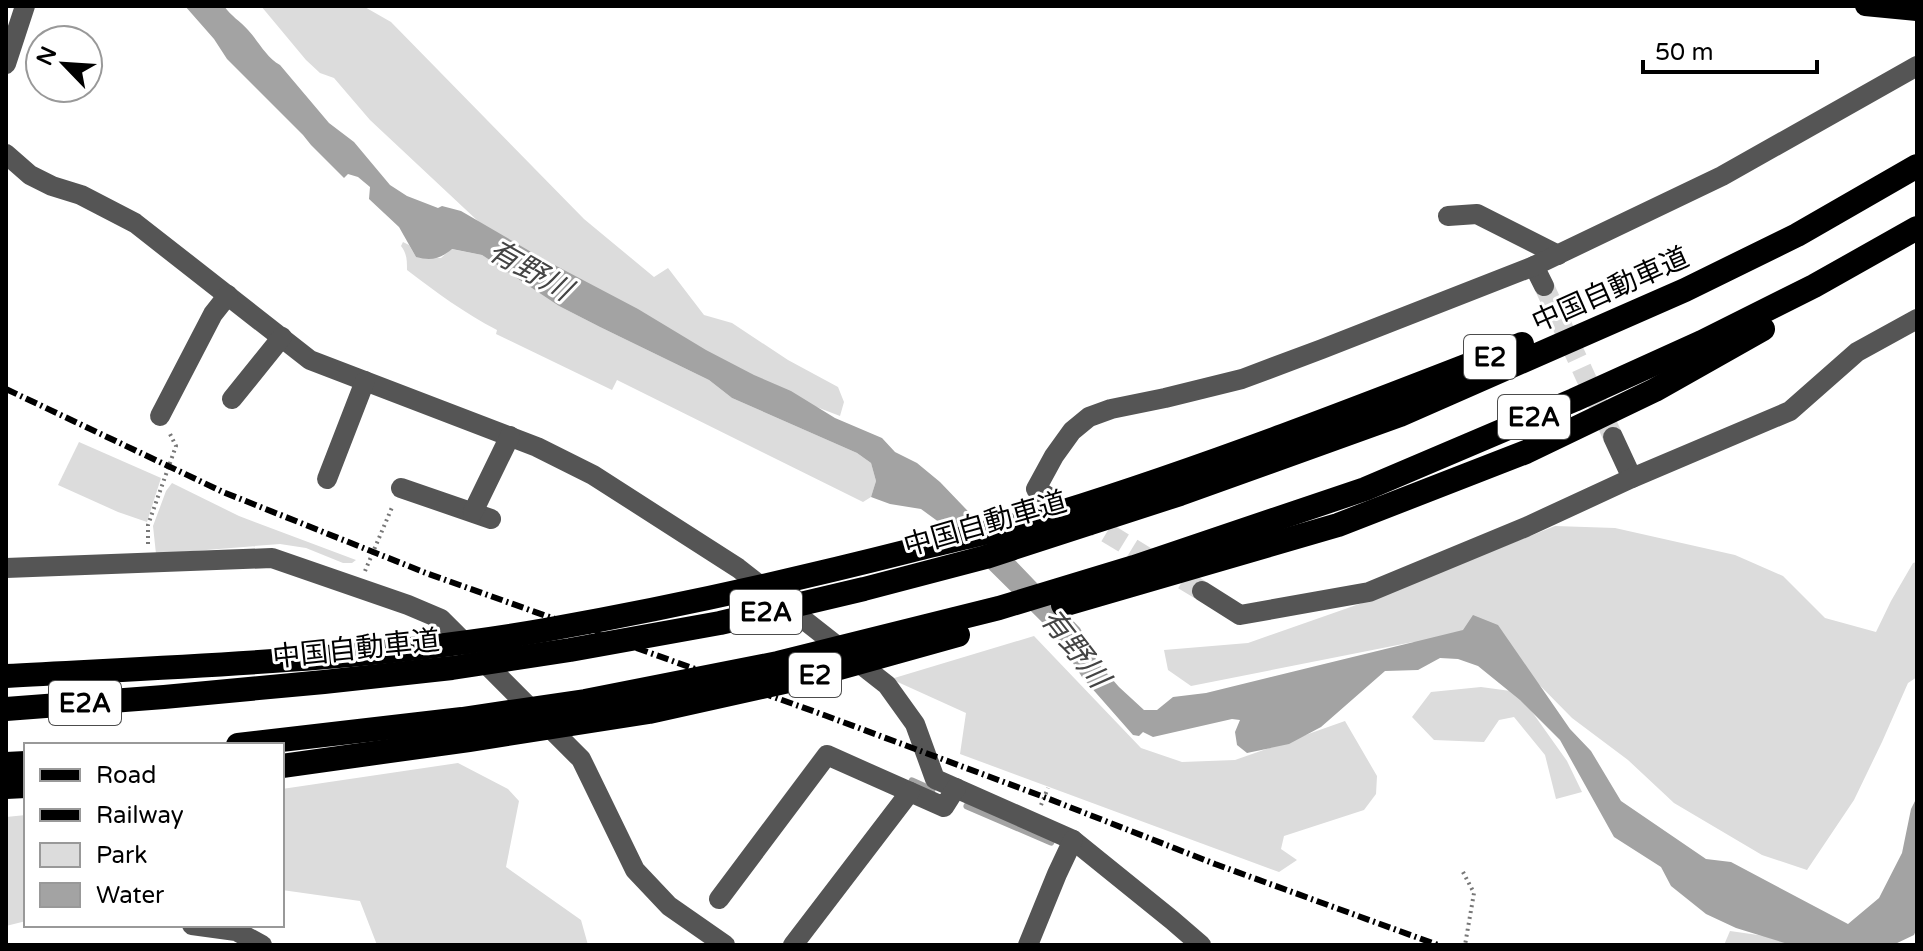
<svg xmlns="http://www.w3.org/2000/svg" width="1923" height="951" font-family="'Varela Round','Noto Sans JP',sans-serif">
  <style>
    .green { fill: #dcdcdc }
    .water { fill: #a3a3a3 }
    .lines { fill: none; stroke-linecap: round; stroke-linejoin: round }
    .stream { stroke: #a3a3a3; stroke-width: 7 }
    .minor-tunnel { stroke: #d9d9d9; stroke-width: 20; stroke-dasharray: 20 10; stroke-linecap: butt }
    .path { stroke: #777; stroke-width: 4; stroke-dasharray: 2 4; stroke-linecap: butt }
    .minor { stroke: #555; stroke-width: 20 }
    .major { stroke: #000; stroke-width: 20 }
    .highway { stroke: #000; stroke-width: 24 }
    .rail { stroke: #000; stroke-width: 6; stroke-dasharray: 12 4 2 4; stroke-linecap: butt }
    .labels { text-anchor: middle; stroke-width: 6; stroke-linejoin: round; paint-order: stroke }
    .shield { fill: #fff; stroke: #4c4c4c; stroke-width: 2 }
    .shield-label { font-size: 26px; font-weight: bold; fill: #000 }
    .street-label { font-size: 28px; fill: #000; stroke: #fff }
    .water-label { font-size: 30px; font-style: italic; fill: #444; stroke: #fff }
  </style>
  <rect width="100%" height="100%" fill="#fff"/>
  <g class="green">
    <polygon points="261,6 363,6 391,22 584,219 654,277 668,268 704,315 732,323 788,360 838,387 844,402 840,416 801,401 712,361 480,223 370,120 334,78 320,73 306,60"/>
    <path d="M403,242l6,3 7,12 25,1 10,-9 31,6 77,51 41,21 109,53 23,18 125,55 14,10 5,18 -5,16 -8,5 -246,-122 -5,10 -116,-56 1,-4c-33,-17 -61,-38 -90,-60 0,-10 0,-16 -6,-24z"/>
    <polygon points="79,442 161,478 147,522 118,512 58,485"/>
    <polygon points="172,483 239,516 356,560 352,563 343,563 306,548 280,544 156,554 153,526 166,491"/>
    <polygon points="1555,526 1615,528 1735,555 1783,576 1825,618 1876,632 1891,601 1913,563 1917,562 1917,677 1908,683 1882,742 1854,800 1807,870 1762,855 1674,803 1628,760 1572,718 1501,646 1413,642 1191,686 1168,670 1164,650 1248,643 1365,602"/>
    <polygon points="1034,636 1141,748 1182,762 1235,760 1345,721 1377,776 1376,794 1364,810 1284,836 1281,849 1297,860 1279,872 960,754 966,713 891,679"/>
    <polygon points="1481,687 1518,692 1567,761 1582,792 1556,799 1545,755 1514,717 1499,720 1484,742 1434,740 1412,717 1431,692"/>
    <polygon points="458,763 508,789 519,801 506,867 581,920 588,945 377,945 360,901 282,890 282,789"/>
    <polygon points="26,815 26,921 6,926 6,817"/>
    <polygon points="1730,931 1765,936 1793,945 1724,945"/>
  </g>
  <path class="water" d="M185,6h39c7,10 16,15 24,24 11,12 18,27 32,35l49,58 25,19 36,43 17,11 31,12 4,-2 19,5 84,49 93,49 68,41 48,25 37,16 44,27 47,20 13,14 22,11 23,19 140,146 18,35 21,24 25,23h13l16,-13 33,-4 257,-63 10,-15 25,10 72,104 21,22 30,50 85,58 25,3 117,62 31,-26 23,-45 9,-44 6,-12v131l-3,7 -21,10h-102l-55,-17 -30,-14 -35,-28 -10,-19 -47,-30 -54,-97 -40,-40 -42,-34 -20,-7 -18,-1 -22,12 -33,1 -64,56 -32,17 -42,9 -10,-8 -2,-13 5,-12 -8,-1 -79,18 -10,-5 -4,4 -6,-1 -51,-58 -27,-42 -108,-107 -26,-19 -31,-5 -19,-7 5,-16 -5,-18 -14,-10 -125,-55 -23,-18 -109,-53 -41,-21 -77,-51 -30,-6c-12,10 -21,12 -36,8l-17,-30 -30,-28 1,-12 -12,-10 -10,-3 -4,4 -33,-33 -8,-10 -76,-76 -13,-20z"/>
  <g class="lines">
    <g class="stream">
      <polyline points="912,781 932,790"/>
      <polyline points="967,806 1051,842"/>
    </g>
    <g class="minor-tunnel">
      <polyline points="1544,286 1613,437"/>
      <polyline points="1081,517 1202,591"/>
    </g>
    <g class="path">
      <polyline points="148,544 148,525 176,446 169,432"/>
      <polyline points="365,571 393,505"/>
      <polyline points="1041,805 1048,788"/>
      <polyline points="1463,872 1474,893 1465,945"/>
    </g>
    <g class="minor">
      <polyline points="6,64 25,6"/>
      <polyline points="6,154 30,175 52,186 81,195 135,223 310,360 537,447 593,475 738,568 887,685 915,724 935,779 1073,840 1172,920 1201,945"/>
      <polyline points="1448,216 1477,214 1558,255"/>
      <polyline points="1534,266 1544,286"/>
      <polyline points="232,399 282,337"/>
      <polyline points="160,416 213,314 228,295"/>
      <polyline points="1613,437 1632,478"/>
      <polyline points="327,479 365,381"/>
      <polyline points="401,488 491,519"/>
      <polyline points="1047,496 1036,489 1054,456 1072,431 1089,417 1111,409 1165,398 1242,379 1322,349 1534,266 1722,176 1917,66"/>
      <polyline points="473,512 510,436"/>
      <polyline points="6,568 272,558 408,605 441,619 581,759 635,870 669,906 725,945"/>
      <polyline points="1202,591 1240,615 1369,592 1526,527 1632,478 1790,411 1857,352 1917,319"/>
      <polyline points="719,899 827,755 944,807 956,788"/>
      <polyline points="192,925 236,931 262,945"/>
      <polyline points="793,945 910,792"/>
      <polyline points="1028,945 1057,874 1073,840"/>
    </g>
    <polyline class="major" points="1865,6 1917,11"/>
    <g class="highway">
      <polyline points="1063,605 1338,525 1526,452 1655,390 1763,329"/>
      <path d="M6,676c180,-10 362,-15 539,-46 124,-22 246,-49 368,-80 48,-12 97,-22 145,-37 157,-49 310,-109 464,-169"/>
      <polyline points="6,709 164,697 324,682 452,668 570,650 720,623 864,589 986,557 1180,494 1400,415 1685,290 1797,235 1917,166"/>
      <polyline points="238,745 462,719 585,701 778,663 999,608 1134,567 1365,489 1574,400 1702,342 1814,286 1917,228"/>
      <polyline points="6,764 26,763"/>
      <polyline points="282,766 469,740 649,712 811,676 958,635"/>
      <polyline points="6,787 26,786"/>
    </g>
    <polyline class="rail" points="6,389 223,492 426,573 824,715 1044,797 1215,864 1438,945"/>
  </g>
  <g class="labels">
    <g class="shield">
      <rect x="1464" y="335" width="52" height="44" rx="6"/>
      <rect x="1498" y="395" width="72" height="44" rx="6"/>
      <rect x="730" y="590" width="72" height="44" rx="6"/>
      <rect x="789" y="653" width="52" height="44" rx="6"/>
      <rect x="49" y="681" width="72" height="44" rx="6"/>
    </g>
    <g class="shield-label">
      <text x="1490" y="366">E2</text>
      <text x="1534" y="426">E2A</text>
      <text x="766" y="621">E2A</text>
      <text x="815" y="684">E2</text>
      <text x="85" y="712">E2A</text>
    </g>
    <g class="street-label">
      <text transform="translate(1610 289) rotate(-24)" y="10">中国自動車道</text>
      <text transform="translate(985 523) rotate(-16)" y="10">中国自動車道</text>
      <text transform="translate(356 648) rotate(-6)" y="10">中国自動車道</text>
    </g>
    <g class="water-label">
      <text transform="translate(530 270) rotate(30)" y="10">有野川</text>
      <text transform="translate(1075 648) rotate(52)" y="10">有野川</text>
    </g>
  </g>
  <rect width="1923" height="951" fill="none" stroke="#000000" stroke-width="16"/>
  <rect x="24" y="743" width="260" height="184" fill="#ffffff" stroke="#999999" stroke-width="2"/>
  <rect x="40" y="769" width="40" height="12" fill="#000000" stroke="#999999" stroke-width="2"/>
  <text x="96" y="783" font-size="24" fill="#000000">Road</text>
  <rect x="40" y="809" width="40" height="12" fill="#000000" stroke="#999999" stroke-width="2"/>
  <text x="96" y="823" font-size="24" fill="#000000">Railway</text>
  <rect x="40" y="843" width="40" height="24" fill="#dcdcdc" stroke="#999999" stroke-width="2"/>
  <text x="96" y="863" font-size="24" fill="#000000">Park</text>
  <rect x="40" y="883" width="40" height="24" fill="#a3a3a3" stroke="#999999" stroke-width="2"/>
  <text x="96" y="903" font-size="24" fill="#000000">Water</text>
  <g transform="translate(64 64) rotate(295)"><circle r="38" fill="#ffffff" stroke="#999999" stroke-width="2"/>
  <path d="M0-6L14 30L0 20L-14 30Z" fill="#000000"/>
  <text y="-12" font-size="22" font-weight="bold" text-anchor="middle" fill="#000000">N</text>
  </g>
  <path d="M1643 60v12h174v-12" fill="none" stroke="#000000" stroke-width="4"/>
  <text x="1655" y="60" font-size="24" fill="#000000" stroke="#ffffff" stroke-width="6" paint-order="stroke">50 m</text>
</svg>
